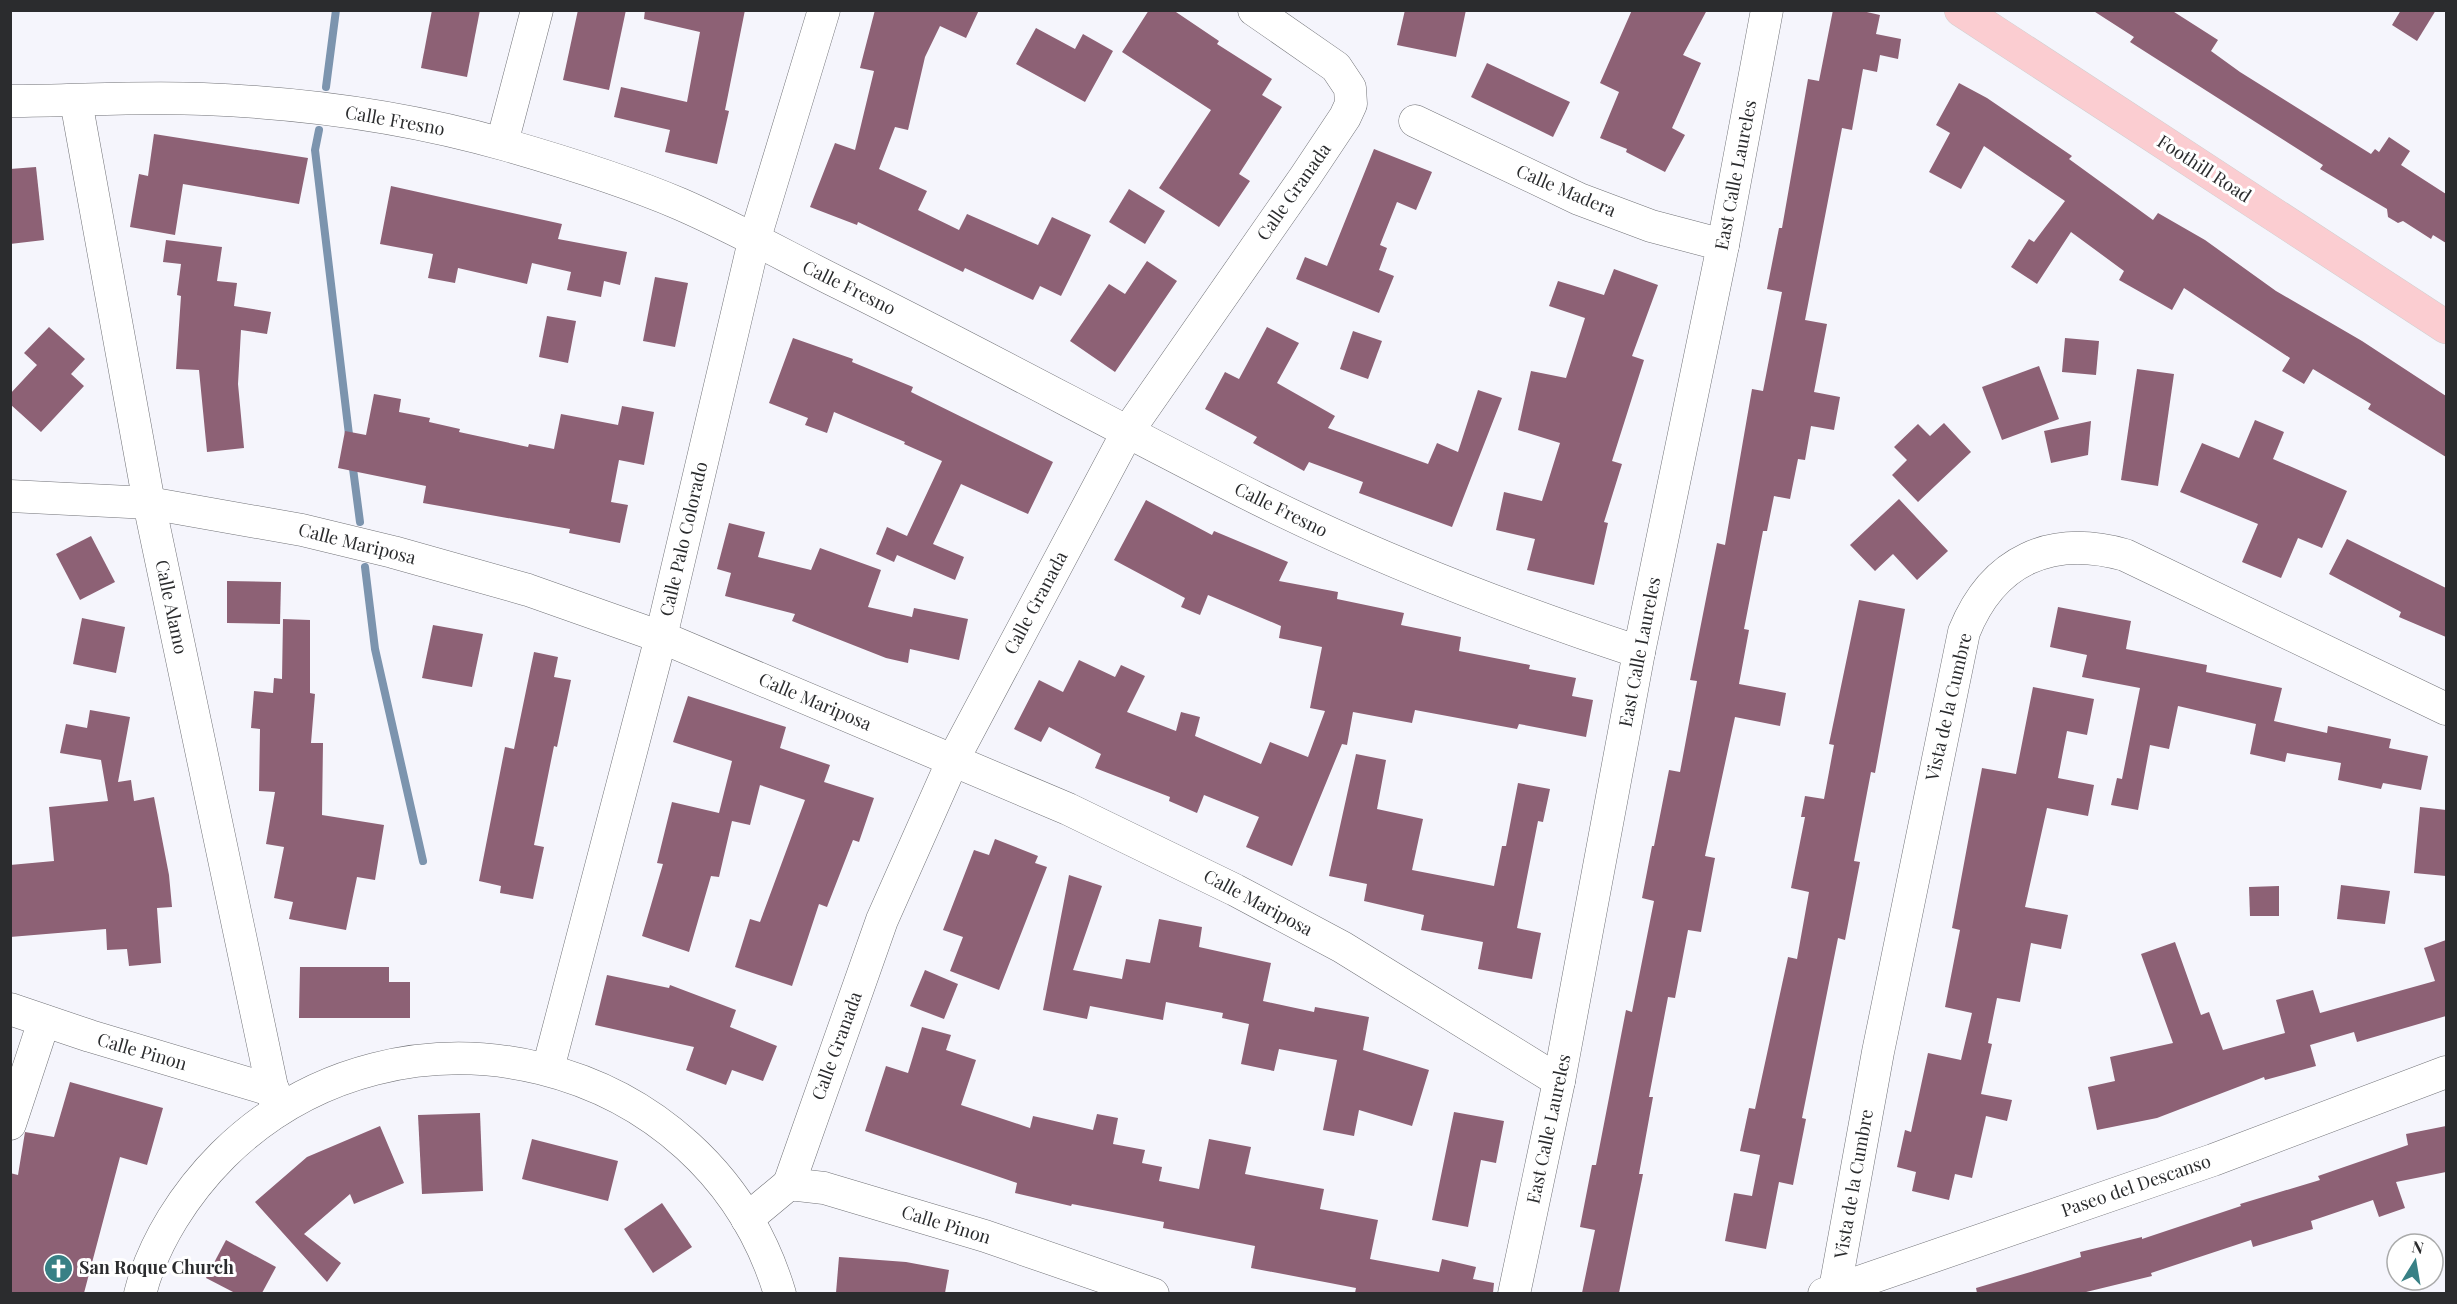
<svg xmlns="http://www.w3.org/2000/svg" width="2457" height="1304" font-family="'Playfair Display',serif">
  <style>
    .lines { fill: none; stroke-linecap: round; stroke-linejoin: round }
    .stream { stroke: #7c94ae; stroke-width: 8 }
    .building { fill: #8d6175 }
    .minor-casing { stroke: #727378; stroke-width: 33 }
    .major-casing { stroke: #d0d1d1; stroke-width: 34 }
    .minor { stroke: #fff; stroke-width: 32 }
    .major { stroke: #fbcdd1; stroke-width: 33 }
    .labels { text-anchor: middle; stroke-width: 6; stroke-linejoin: round; paint-order: stroke }
    .street-label { font-size: 18px; fill: #2b2c2e; stroke: #fff }
    .poi-label { font-size: 18px; font-weight: bold; fill: #2b2c2e; stroke: #fff; text-anchor: start }
  </style>
  <rect width="100%" height="100%" fill="#f5f5fc"/>
  <g class="lines">
    <g class="stream">
      <polyline points="326,87 336,10"/>
      <polyline points="319,130 315,150 350,443"/>
      <polyline points="352,461 360,522"/>
      <polyline points="365,567 375,649 423,861"/>
    </g>
  </g>
  <g class="building">
    <polygon points="432,10 480,10 467,77 421,68"/>
    <polygon points="578,10 626,10 609,90 563,80"/>
    <polygon points="645,10 745,10 725,110 729,111 717,164 665,152 670,130 614,117 621,87 687,102 700,32 644,19"/>
    <polygon points="875,10 979,10 966,38 940,26 925,57 908,130 895,127 879,169 927,191 918,210 959,230 967,214 1038,245 1052,217 1091,235 1061,296 1040,286 1033,300 965,268 963,272 858,222 857,225 810,207 835,143 855,150 874,71 860,68"/>
    <polygon points="1149,10 1173,10 1219,41 1217,44 1272,79 1262,95 1282,107 1239,174 1250,181 1219,227 1159,188 1211,110 1122,52"/>
    <polygon points="1405,10 1466,10 1456,57 1397,45"/>
    <polygon points="1632,10 1707,10 1683,55 1701,63 1672,128 1685,135 1665,172 1626,152 1627,149 1600,138 1619,92 1600,83"/>
    <polygon points="1833,10 1858,10 1880,15 1876,34 1901,39 1898,59 1880,55 1877,72 1863,69 1852,130 1842,128 1805,320 1827,324 1814,392 1840,397 1834,430 1811,426 1805,460 1798,459 1790,499 1774,496 1767,531 1763,531 1744,629 1749,630 1739,684 1786,693 1780,726 1735,717 1705,856 1715,858 1701,932 1688,930 1675,998 1668,997 1649,1097 1653,1097 1639,1174 1643,1174 1619,1293 1582,1293 1595,1230 1580,1227 1592,1165 1596,1165 1626,1010 1632,1012 1654,901 1642,898 1652,846 1654,846 1669,770 1680,772 1697,681 1690,680 1717,543 1725,545 1752,389 1763,391 1782,292 1767,289 1779,228 1782,228 1808,79 1819,81"/>
    <polygon points="2092,10 2171,10 2218,40 2211,51 2240,72 2371,154 2375,149 2379,152 2389,137 2410,151 2401,165 2446,194 2446,243 2433,235 2431,239 2403,221 2398,223 2388,217 2387,209 2320,169 2323,165 2130,42 2134,37"/>
    <polygon points="2401,10 2436,10 2417,41 2392,25"/>
    <polygon points="1036,28 1075,49 1083,34 1113,51 1085,102 1016,64"/>
    <polygon points="1487,63 1570,102 1553,137 1471,97"/>
    <polygon points="1959,83 1987,98 2072,156 2069,159 2153,220 2158,213 2205,240 2276,291 2362,341 2446,396 2446,457 2368,409 2371,404 2313,369 2304,384 2282,371 2290,358 2184,288 2172,310 2119,280 2124,271 2071,232 2037,284 2011,267 2029,239 2034,242 2065,201 1984,146 1961,189 1929,172 1950,133 1936,125"/>
    <polygon points="154,134 308,158 299,204 183,184 175,235 130,227 139,174 148,176"/>
    <polygon points="1374,149 1432,172 1416,210 1397,202 1380,245 1387,248 1379,270 1394,276 1379,313 1296,279 1305,257 1327,266"/>
    <polygon points="36,167 44,240 10,244 10,169"/>
    <polygon points="391,186 562,224 558,239 627,252 620,285 604,281 601,297 567,290 571,272 532,263 527,284 458,268 455,283 428,278 433,254 380,244"/>
    <polygon points="1129,189 1165,211 1145,244 1109,222"/>
    <polygon points="166,240 222,247 217,281 237,283 234,306 271,312 267,334 241,330 238,384 244,448 207,452 199,370 176,369 181,296 177,295 181,264 163,262"/>
    <polygon points="1147,261 1177,281 1115,372 1070,341 1109,284 1125,294"/>
    <polygon points="1614,269 1658,285 1632,356 1644,360 1612,461 1622,464 1604,522 1608,523 1594,585 1527,570 1535,539 1496,530 1504,492 1542,501 1560,443 1518,430 1531,371 1566,378 1585,318 1549,306 1558,281 1604,295"/>
    <polygon points="655,277 688,283 675,347 643,341"/>
    <polygon points="547,316 576,321 568,363 539,357"/>
    <polygon points="49,327 85,359 71,374 84,386 41,432 10,404 10,394 37,365 24,353"/>
    <polygon points="1267,327 1299,343 1277,383 1335,416 1328,428 1428,464 1437,443 1458,452 1478,390 1502,398 1452,527 1359,493 1363,482 1309,462 1304,471 1253,443 1257,437 1205,409 1225,372 1239,379"/>
    <polygon points="1353,331 1382,341 1368,379 1340,369"/>
    <polygon points="793,338 853,359 852,362 913,387 911,392 1053,462 1028,514 961,484 933,544 964,557 955,580 897,555 894,562 876,554 887,527 907,536 942,461 904,444 905,442 834,412 827,433 805,425 808,418 769,403"/>
    <polygon points="2065,338 2099,341 2096,375 2062,372"/>
    <polygon points="2039,366 2059,419 2002,440 1982,387"/>
    <polygon points="2137,369 2174,374 2158,486 2121,480"/>
    <polygon points="374,394 401,399 399,412 430,418 429,422 460,429 459,432 528,447 529,444 554,449 561,414 618,425 622,406 654,412 644,465 619,460 611,502 628,505 620,543 569,533 570,529 423,503 426,486 338,468 345,431 366,435"/>
    <polygon points="2255,420 2284,432 2273,459 2347,491 2322,548 2298,538 2281,578 2242,562 2258,524 2180,492 2202,443 2239,458"/>
    <polygon points="2091,421 2088,455 2051,463 2044,431"/>
    <polygon points="1944,423 1971,452 1918,502 1892,475 1907,460 1894,447 1918,424 1930,436"/>
    <polygon points="1899,499 1948,551 1917,580 1893,554 1875,571 1850,545"/>
    <polygon points="1146,500 1212,535 1214,531 1288,562 1279,581 1338,592 1337,599 1404,613 1401,625 1461,637 1459,651 1530,665 1529,669 1576,678 1572,696 1593,700 1586,737 1519,724 1517,729 1415,710 1412,723 1353,712 1347,745 1342,744 1292,866 1246,847 1259,817 1204,795 1197,813 1169,801 1170,797 1095,768 1101,754 1049,727 1041,742 1014,729 1039,680 1063,692 1079,660 1115,677 1121,665 1145,676 1127,712 1176,731 1181,712 1200,717 1195,736 1261,764 1270,742 1308,757 1325,711 1310,708 1322,647 1279,638 1281,626 1208,595 1200,615 1181,607 1185,598 1114,560"/>
    <polygon points="729,523 765,532 758,557 811,570 820,548 881,570 868,607 912,617 914,608 968,619 959,660 910,649 908,663 886,658 792,621 795,614 725,596 731,573 717,569"/>
    <polygon points="91,536 115,582 80,600 56,554"/>
    <polygon points="2347,539 2446,588 2446,637 2399,617 2401,612 2329,574"/>
    <polygon points="227,581 281,582 280,624 227,623"/>
    <polygon points="1859,600 1905,609 1875,773 1871,772 1854,861 1860,862 1845,940 1838,938 1802,1118 1806,1119 1793,1185 1779,1182 1766,1249 1725,1241 1734,1193 1752,1196 1760,1155 1740,1151 1749,1108 1755,1109 1788,957 1797,959 1809,892 1791,888 1805,817 1801,817 1805,796 1824,799 1834,745 1829,744"/>
    <polygon points="2058,607 2131,621 2126,649 2207,665 2206,672 2282,688 2274,721 2327,733 2328,726 2391,739 2389,748 2428,756 2421,790 2383,783 2381,789 2338,780 2341,763 2287,753 2285,762 2250,754 2256,724 2178,706 2169,749 2150,745 2138,810 2111,805 2117,778 2122,779 2140,688 2082,677 2087,655 2050,647"/>
    <polygon points="82,618 125,627 116,673 73,664"/>
    <polygon points="283,619 310,620 310,693 315,694 311,743 323,743 322,815 384,825 375,880 357,877 346,930 289,919 293,902 274,898 284,847 266,844 275,792 259,791 260,729 251,728 254,691 273,693 274,678 282,679"/>
    <polygon points="433,625 483,634 472,687 422,678"/>
    <polygon points="534,652 558,657 554,677 571,680 557,747 554,746 534,845 544,847 533,899 500,893 501,886 479,881 505,747 514,749"/>
    <polygon points="2033,687 2094,699 2087,735 2067,731 2058,778 2094,785 2088,816 2047,808 2025,907 2068,915 2061,949 2031,943 2020,1002 1997,998 1988,1043 1992,1044 1981,1094 2012,1100 2007,1121 1986,1116 1972,1178 1955,1174 1949,1200 1912,1191 1916,1172 1897,1167 1905,1130 1911,1132 1928,1053 1961,1060 1972,1013 1945,1007 1960,930 1952,928 1970,831 1982,768 2016,774"/>
    <polygon points="688,696 786,727 780,748 830,765 824,782 874,798 859,842 853,840 827,907 819,904 792,986 735,967 750,919 760,922 805,800 760,785 750,825 732,821 719,877 711,876 689,952 642,936 663,864 657,863 672,802 719,813 732,761 673,742"/>
    <polygon points="90,710 130,717 118,782 131,780 134,801 154,797 169,875 172,907 157,908 161,963 129,966 127,949 107,950 106,929 10,937 10,865 54,861 49,807 108,801 101,760 60,753 66,724 87,728"/>
    <polygon points="1356,754 1386,760 1377,809 1423,819 1412,870 1494,886 1502,846 1506,846 1518,783 1550,789 1543,822 1538,821 1517,928 1541,933 1532,979 1478,969 1483,942 1421,930 1424,915 1364,901 1367,884 1329,876"/>
    <polygon points="2420,807 2446,810 2446,876 2414,873"/>
    <polygon points="995,839 1038,856 1035,863 1047,867 999,990 950,971 963,937 943,930 974,850 989,855"/>
    <polygon points="1069,875 1102,886 1073,970 1122,979 1126,959 1150,963 1159,919 1202,927 1199,947 1271,963 1263,1001 1314,1012 1315,1007 1369,1017 1363,1050 1429,1070 1412,1126 1359,1110 1354,1136 1323,1130 1337,1060 1279,1049 1274,1071 1241,1064 1249,1024 1222,1018 1223,1013 1166,1002 1163,1020 1090,1006 1087,1019 1043,1010"/>
    <polygon points="2341,885 2390,891 2385,924 2337,919"/>
    <polygon points="2279,886 2279,916 2250,916 2249,887"/>
    <polygon points="2446,940 2446,1016 2357,1042 2354,1032 2310,1045 2316,1066 2265,1080 2264,1077 2157,1118 2097,1130 2088,1087 2115,1081 2110,1057 2173,1043 2141,954 2175,942 2201,1015 2209,1012 2223,1050 2285,1033 2276,1000 2313,990 2320,1013 2435,981 2424,948"/>
    <polygon points="300,967 389,967 389,982 410,982 410,1018 299,1018"/>
    <polygon points="925,970 958,984 944,1019 910,1006"/>
    <polygon points="607,975 669,988 670,985 736,1010 730,1027 777,1046 763,1081 732,1070 726,1085 686,1070 694,1047 595,1025"/>
    <polygon points="922,1027 951,1035 946,1050 976,1060 961,1105 1030,1128 1033,1116 1093,1130 1097,1114 1118,1118 1113,1144 1145,1150 1142,1163 1162,1167 1159,1181 1199,1189 1209,1139 1251,1147 1245,1174 1324,1189 1320,1209 1378,1220 1370,1259 1439,1272 1442,1259 1476,1267 1473,1279 1494,1283 1493,1293 1355,1293 1356,1288 1251,1268 1255,1246 1163,1228 1164,1222 1072,1204 1071,1206 1015,1193 1017,1183 865,1131 886,1066 908,1073"/>
    <polygon points="70,1082 163,1108 147,1165 120,1157 84,1293 10,1293 10,1173 18,1175 25,1132 54,1137"/>
    <polygon points="1454,1112 1504,1121 1496,1163 1481,1160 1468,1227 1432,1220"/>
    <polygon points="480,1113 483,1191 422,1194 418,1115"/>
    <polygon points="380,1126 404,1183 354,1204 350,1194 304,1234 341,1263 327,1282 255,1202 307,1157"/>
    <polygon points="2446,1126 2446,1172 2396,1182 2405,1208 2379,1217 2373,1200 2311,1221 2313,1229 2253,1247 2251,1240 2151,1273 2152,1276 2082,1293 1977,1293 1976,1288 2081,1257 2080,1252 2142,1237 2142,1239 2241,1206 2240,1204 2320,1180 2318,1176 2408,1145 2406,1134"/>
    <polygon points="532,1139 618,1161 608,1201 522,1179"/>
    <polygon points="662,1203 692,1247 653,1273 624,1229"/>
    <polygon points="226,1240 276,1267 262,1293 235,1293 206,1278"/>
    <polygon points="839,1257 906,1262 949,1270 945,1293 836,1293"/>
  </g>
  <g class="lines">
    <defs>
      <g id="minor">
        <path d="M10,101c65,0 129,-5 193,-2 102,4 205,18 303,46 59,17 118,35 174,59 53,23 105,52 157,78 142,70 280,146 421,217 123,61 250,110 381,153"/>
        <polyline points="76,101 149,503 277,1111"/>
        <polyline points="1415,121 1579,199 1651,226 1723,245"/>
        <polyline points="502,143 537,10"/>
        <polyline points="10,496 149,503 302,530 393,552 528,590 661,637 1068,809 1235,890 1342,947 1559,1081"/>
        <polyline points="10,1009 90,1036 274,1091"/>
        <polyline points="548,1069 661,637 754,241 824,10"/>
        <polyline points="10,1124 44,1021"/>
        <polyline points="789,1184 882,920 953,760 1128,431 1305,177 1345,117 1351,104 1350,88 1336,67 1254,10"/>
        <polyline points="747,1219 789,1184 824,1188 985,1236 1153,1294"/>
        <path d="M140,1294c13,-52 46,-102 83,-139 177,-175 485,-102 557,139"/>
        <polyline points="1514,1294 1559,1081 1639,652 1723,245 1767,10"/>
        <polyline points="1824,1294 2213,1160 2446,1072"/>
        <path d="M1834,1294l44,-242 86,-420c29,-72 87,-98 161,-77l321,154"/>
      </g>
      <polyline id="major" points="1961,10 2446,327"/>
    </defs>
    <use href="#minor" class="minor-casing"/>
    <use href="#major" class="major-casing"/>
    <use href="#minor" class="minor"/>
    <use href="#major" class="major"/>
  </g>
  <defs>
    <symbol id="church-disc" viewBox="-11 -11 22 22"><circle r="9.5" fill="#388085" stroke="#fff"/><path d="M-1.2-6h2.4v3.5h3.3v2.4h-3.3V6h-2.4V-.1h-3.3v-2.4h3.3Z" fill="#fff"/></symbol>
  </defs>
  <g fill-rule="evenodd">
    <use href="#church-disc" x="42" y="1252" width="33" height="33"/>
  </g>
  <g class="labels">
    <g class="street-label">
      <text transform="translate(395 121) rotate(10)" y="6">Calle Fresno</text>
      <text transform="translate(2204 169) rotate(33)" y="6">Foothill Road</text>
      <text transform="translate(1736 175) rotate(-79)" y="6">East Calle Laureles</text>
      <text transform="translate(1566 191) rotate(23)" y="6">Calle Madera</text>
      <text transform="translate(1294 192) rotate(-55)" y="6">Calle Granada</text>
      <text transform="translate(849 288) rotate(26)" y="6">Calle Fresno</text>
      <text transform="translate(1281 510) rotate(26)" y="6">Calle Fresno</text>
      <text transform="translate(684 539) rotate(-77)" y="6">Calle Palo Colorado</text>
      <text transform="translate(357 544) rotate(14)" y="6">Calle Mariposa</text>
      <text transform="translate(1036 603) rotate(-62)" y="6">Calle Granada</text>
      <text transform="translate(171 607) rotate(78)" y="6">Calle Alamo</text>
      <text transform="translate(1640 652) rotate(-79)" y="6">East Calle Laureles</text>
      <text transform="translate(815 702) rotate(23)" y="6">Calle Mariposa</text>
      <text transform="translate(1949 707) rotate(-77)" y="6">Vista de la Cumbre</text>
      <text transform="translate(1258 903) rotate(28)" y="6">Calle Mariposa</text>
      <text transform="translate(837 1046) rotate(-70)" y="6">Calle Granada</text>
      <text transform="translate(142 1052) rotate(16)" y="6">Calle Pinon</text>
      <text transform="translate(1549 1129) rotate(-78)" y="6">East Calle Laureles</text>
      <text transform="translate(1854 1184) rotate(-80)" y="6">Vista de la Cumbre</text>
      <text transform="translate(2136 1186) rotate(-19)" y="6">Paseo del Descanso</text>
      <text transform="translate(946 1225) rotate(17)" y="6">Calle Pinon</text>
    </g>
    <g class="poi-label">
      <text x="79" y="1274">San Roque Church</text>
    </g>
  </g>
  <rect width="2457" height="1304" fill="none" stroke="#2b2c2e" stroke-width="24"/>
  <g transform="translate(2415 1262) rotate(11)"><circle r="28" fill="#ffffff" stroke="#aaabab" stroke-width="1.5"/>
  <path d="M0-4.5L10 22L0 15L-10 22Z" fill="#388085"/>
  <text y="-9" font-size="16" font-weight="bold" text-anchor="middle" fill="#2b2c2e">N</text>
  </g>
</svg>
